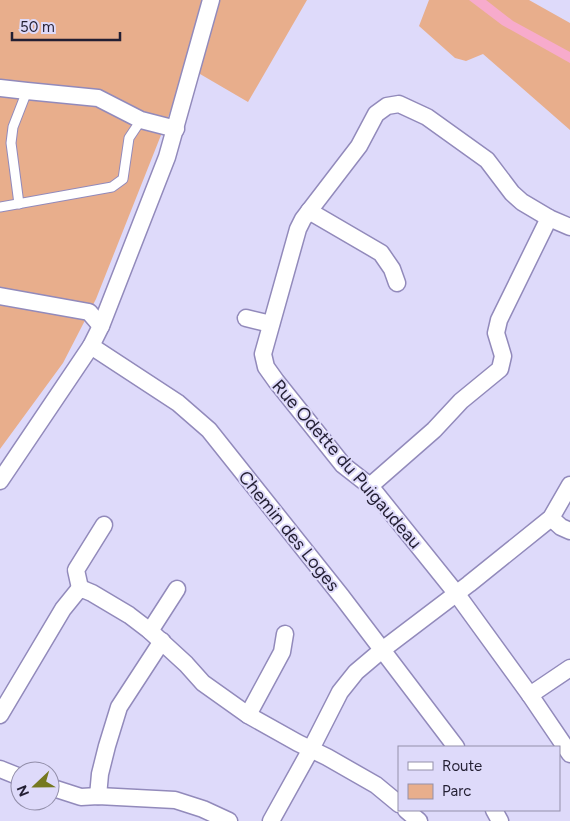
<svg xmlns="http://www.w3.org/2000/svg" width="570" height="821" font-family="Figtree,sans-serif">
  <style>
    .green { fill: #e8ae8c }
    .water { fill: #f7abcc }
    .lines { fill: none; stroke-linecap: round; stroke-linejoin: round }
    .service-casing { stroke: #928abb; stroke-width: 11 }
    .minor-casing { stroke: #928abb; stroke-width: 19 }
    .service { stroke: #fff; stroke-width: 9 }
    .minor { stroke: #fff; stroke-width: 16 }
    .labels { text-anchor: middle; stroke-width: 4; stroke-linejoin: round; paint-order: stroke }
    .street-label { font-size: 18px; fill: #231f33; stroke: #dedafa }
  </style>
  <rect width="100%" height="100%" fill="#dedafa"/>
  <g class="green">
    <polygon points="0,0 307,0 248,102 188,67 96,299 63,363 0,449"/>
    <polygon points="429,0 529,0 570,23 570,130 483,54 466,61 455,58 419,26"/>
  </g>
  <polygon class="water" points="469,0 486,0 513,21 570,52 570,63 502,25"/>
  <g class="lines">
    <defs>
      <g id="service">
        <polyline points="19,204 11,143 13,127 27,91"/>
        <polyline points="0,207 112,187 123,179 129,138 141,120"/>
      </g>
      <g id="minor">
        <polyline points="0,88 27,91 98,98 141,120 176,129"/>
        <polyline points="309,211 381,253 392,269 397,283"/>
        <polyline points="570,227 549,218 522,202 512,193 487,160 427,117 399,104 387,106 376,114 359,146 303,219 298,229 263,354 266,367 276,381 343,465 370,486 456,593 530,695 570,668"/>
        <polyline points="0,296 89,312 101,326"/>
        <polyline points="246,318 271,324"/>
        <polyline points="91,346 178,403 209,430 342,597 456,747"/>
        <polyline points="0,481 91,346 101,326 167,157 211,0"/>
        <polyline points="370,486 434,430 461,401 500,369 503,356 496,333 499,320 549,218"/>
        <polyline points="551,518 561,527 570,531"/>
        <polyline points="80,588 76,570 104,525"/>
        <polyline points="150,631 177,589"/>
        <polyline points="530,695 570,754"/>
        <polyline points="0,715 63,609 80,588 92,593 129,615 150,631 186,664 203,683 248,715 298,743 327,757 376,785 399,804"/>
        <polyline points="248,715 282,652 285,634"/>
        <polyline points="0,769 20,777"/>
        <polyline points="50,787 81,797 98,796 175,800 203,809 229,821"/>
        <polyline points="98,796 100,774 107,746 119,707 162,641"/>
        <polyline points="406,810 419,821"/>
        <polyline points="494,810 500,821"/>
        <polyline points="271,821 311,749 340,692 356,672 382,650 469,584 551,518 570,485"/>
      </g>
    </defs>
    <use href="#service" class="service-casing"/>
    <use href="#minor" class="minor-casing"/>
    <use href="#service" class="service"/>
    <use href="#minor" class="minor"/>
  </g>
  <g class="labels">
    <g class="street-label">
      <text transform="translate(347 464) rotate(49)" y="6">Rue Odette du Puigaudeau</text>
      <text transform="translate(289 531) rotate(51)" y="6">Chemin des Loges</text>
    </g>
  </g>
  <rect x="398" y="746" width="162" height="65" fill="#dedafa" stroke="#938faa"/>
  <rect x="408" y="762" width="25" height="8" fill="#ffffff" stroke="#938faa"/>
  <text x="442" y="771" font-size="15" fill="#231f33">Route</text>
  <rect x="408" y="784" width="25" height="15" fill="#e8ae8c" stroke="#938faa"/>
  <text x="442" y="796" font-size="15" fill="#231f33">Parc</text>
  <g transform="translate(35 786) rotate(248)"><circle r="24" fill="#dedafa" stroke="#938faa"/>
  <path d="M0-4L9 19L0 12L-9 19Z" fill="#757820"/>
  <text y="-8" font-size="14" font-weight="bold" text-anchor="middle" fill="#231f33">N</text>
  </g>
  <path d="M12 32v8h108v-8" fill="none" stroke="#231f33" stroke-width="2.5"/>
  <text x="20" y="32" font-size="15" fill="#231f33" stroke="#dedafa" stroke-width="4" paint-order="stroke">50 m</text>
</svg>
